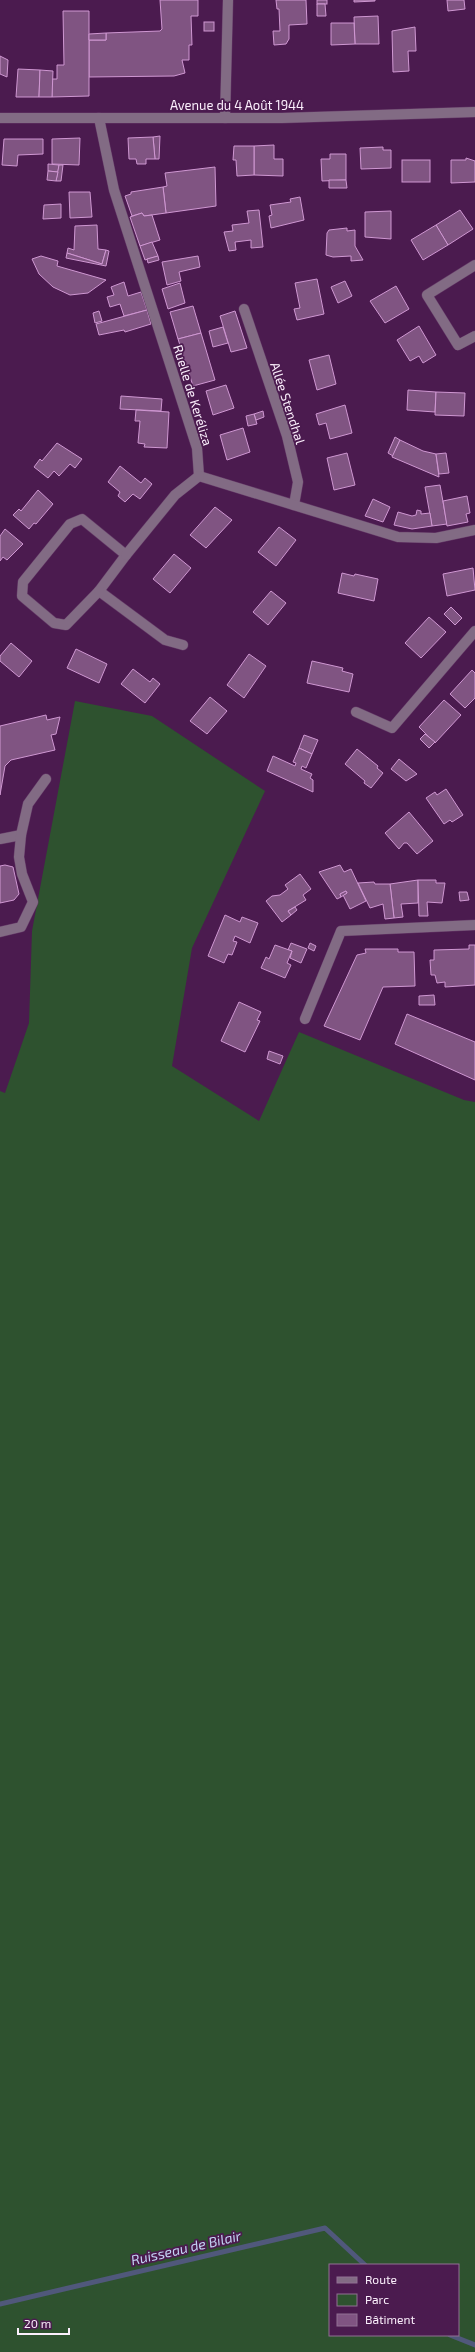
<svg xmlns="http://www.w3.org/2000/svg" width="475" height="2352" font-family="'Exo 2',sans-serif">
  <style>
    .green { fill: #2e522f; fill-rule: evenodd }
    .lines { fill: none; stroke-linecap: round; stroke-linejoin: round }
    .stream { stroke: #50587b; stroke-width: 5 }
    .building { fill: #805482; stroke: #cf97d2 }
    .minor-casing { stroke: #643967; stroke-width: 11 }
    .tertiary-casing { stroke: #643967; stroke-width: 11 }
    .minor { stroke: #826b84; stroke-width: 10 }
    .tertiary { stroke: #826b84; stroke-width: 10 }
    .labels { text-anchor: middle; stroke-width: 3.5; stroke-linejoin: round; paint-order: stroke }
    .street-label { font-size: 13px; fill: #fbeffc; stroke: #4b1b4f }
    .water-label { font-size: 14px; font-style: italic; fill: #c3d3f3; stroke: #4b1b4f }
  </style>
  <rect width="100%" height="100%" fill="#4b1b4f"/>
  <path class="green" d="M75,701l77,15 113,75 -73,157 -20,118 87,55 40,-89 165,68 11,2v1250h-475v-1261l5,2 24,-70 3,-92zM330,2265h128v70h-128z"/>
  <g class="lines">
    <g class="stream">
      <polyline points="0,2304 325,2228 365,2265"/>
      <polyline points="450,2335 475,2345"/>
    </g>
  </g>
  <g class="building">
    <polygon points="160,0 198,0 198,16 191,16 192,45 189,45 189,60 182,60 185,73 174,76 89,77 89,40 106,40 106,33 160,31 162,29"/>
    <polygon points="276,0 306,0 307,24 289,25 289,39 286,44 274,45 273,31 280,31 279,9 277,9"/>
    <rect x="317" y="0" width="10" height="4"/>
    <polygon points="354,0 375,0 375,1 354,2"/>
    <polygon points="447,0 464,0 465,9 448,11"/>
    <polygon points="317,4 325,4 326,16 317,16"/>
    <polygon points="63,11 89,11 89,96 52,97 52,79 57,79 57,65 64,65"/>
    <polygon points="378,16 379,44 355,44 354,17"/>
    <rect x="204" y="22" width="10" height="9"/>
    <polygon points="331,23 354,23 355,44 331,45"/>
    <polygon points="415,27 416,51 408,51 409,71 393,72 392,31"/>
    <polygon points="106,33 106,40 89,40 89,34"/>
    <polygon points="0,56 8,60 7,77 0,74"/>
    <polygon points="18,69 40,70 39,97 16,97"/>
    <polygon points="40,70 53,71 52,97 39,97"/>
    <polygon points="160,136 159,159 155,159 153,137"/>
    <polygon points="153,137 155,159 146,159 146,164 137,164 136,159 129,159 128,138"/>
    <polygon points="80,138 79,165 52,164 52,139"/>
    <polygon points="4,139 43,139 43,154 18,155 17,166 2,165"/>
    <polygon points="274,145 274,159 283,159 283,176 254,175 254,146"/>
    <polygon points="234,146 254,146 254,175 237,176 236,160 233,160"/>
    <polygon points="383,147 383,150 391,150 391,168 361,169 360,148"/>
    <polygon points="330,154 346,154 346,180 322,181 321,159 330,159"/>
    <polygon points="466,158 475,161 475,182 451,183 451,160 466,160"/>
    <rect x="402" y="160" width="28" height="22"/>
    <polygon points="48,164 59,165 58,172 48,171"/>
    <polygon points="59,165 63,165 61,181 56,181"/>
    <polygon points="215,167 216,206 166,213 163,187 167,186 165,173"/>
    <polygon points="48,171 58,172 56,181 47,180"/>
    <polygon points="329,180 346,180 347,188 329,188"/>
    <polygon points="163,187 166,213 144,216 142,213 132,216 125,196 131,194 131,192"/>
    <polygon points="69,192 90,192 92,217 70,218"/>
    <polygon points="300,197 304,220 271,228 269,216 272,215 270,205 291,202 290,199"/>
    <polygon points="61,204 61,218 43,219 44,205"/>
    <polygon points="259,210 263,247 251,248 251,240 235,242 236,250 229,251 224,232 233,231 232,225 249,223 247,211"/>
    <polygon points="460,210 473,229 448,245 436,225"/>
    <polygon points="391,211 391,239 365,237 365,212"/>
    <polygon points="142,213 144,216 152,215 160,240 140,246 130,217"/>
    <polygon points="97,225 98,249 106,250 102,264 67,253 68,248 74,250 75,226"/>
    <polygon points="436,225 448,245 423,260 411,240"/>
    <polygon points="347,228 347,231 355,230 355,246 363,260 351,261 351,256 333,257 326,255 327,233 329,230"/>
    <polygon points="152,242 158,256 145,260 140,246"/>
    <polygon points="106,250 109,251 106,266 66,258 67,253 102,264"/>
    <polygon points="41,256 58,261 57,266 106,280 88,293 70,295 53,287 39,274 32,259"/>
    <polygon points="158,256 159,260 148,263 147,259"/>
    <polygon points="198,256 200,267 179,272 181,281 167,285 162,262"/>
    <polygon points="317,279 324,314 297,320 294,309 300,308 295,283"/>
    <polygon points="345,281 352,296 338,303 331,287"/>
    <polygon points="124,282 128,296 141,292 147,310 124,316 120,304 110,307 107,297 114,295 111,287"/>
    <polygon points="180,283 185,303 168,309 162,289"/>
    <polygon points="396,286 409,309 385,323 370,301"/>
    <polygon points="193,306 201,333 178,339 170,312"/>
    <polygon points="147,310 151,324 125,332 124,330 99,335 96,324"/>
    <polygon points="99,311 102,321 95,323 93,313"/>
    <polygon points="235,311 247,348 231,352 220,316"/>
    <polygon points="419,326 436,355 423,363 419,356 410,361 397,340"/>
    <polygon points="223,327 228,343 213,347 209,331"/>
    <polygon points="201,333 215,380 193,386 178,339"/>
    <polygon points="329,355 336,384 317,390 309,360"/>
    <polygon points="226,385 234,408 213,415 206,391"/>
    <polygon points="408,390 436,392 435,412 407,410"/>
    <polygon points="436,392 465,393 464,416 435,415"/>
    <polygon points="121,396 162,399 161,411 120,409"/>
    <polygon points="345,405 352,433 330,439 326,423 319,425 316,414"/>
    <polygon points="136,410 169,412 167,448 144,447 145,444 138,443 140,421 135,421"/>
    <polygon points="263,411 264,417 256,420 254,414"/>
    <polygon points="254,414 257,424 248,426 246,416"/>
    <polygon points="243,428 250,452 227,460 220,435"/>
    <polygon points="395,437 400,440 393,456 388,453"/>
    <polygon points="400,440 423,451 436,454 439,477 392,457"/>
    <polygon points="57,443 82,459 75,468 70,464 59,476 54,471 48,478 34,467 40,459 42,461"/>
    <polygon points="347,453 355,485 334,490 327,458"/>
    <polygon points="446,453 449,473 439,474 436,454"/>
    <polygon points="120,466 141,483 145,478 152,484 140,499 133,494 125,502 118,496 120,492 108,482"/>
    <polygon points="440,485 447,524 432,526 425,487"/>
    <polygon points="38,490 53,504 36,524 34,523 29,529 13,515 19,509 21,511"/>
    <polygon points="467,496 470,513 466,514 468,522 447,526 443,501"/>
    <polygon points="373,499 390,507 383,522 365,516"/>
    <polygon points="215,507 232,520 206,548 190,535"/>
    <polygon points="417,510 421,511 421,514 430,513 432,526 412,529 394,525 398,512 412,516 416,515"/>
    <polygon points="279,527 296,540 276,566 258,552"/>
    <polygon points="5,529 23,544 7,560 3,557 0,561 0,536"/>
    <polygon points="174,554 191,568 170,593 153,579"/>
    <polygon points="473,568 475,590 447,596 443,574"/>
    <polygon points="342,573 354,576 355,574 378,579 374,601 338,593"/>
    <polygon points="271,591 286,603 268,625 253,612"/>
    <polygon points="451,607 462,618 455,625 444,614"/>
    <polygon points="429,617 446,632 421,658 405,643"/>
    <polygon points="11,643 32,661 19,677 0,661 0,656"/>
    <polygon points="76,649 107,664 99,683 67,668"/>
    <polygon points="249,654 266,666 244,698 227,685"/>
    <polygon points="312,661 343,668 342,671 353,674 349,692 307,683"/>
    <polygon points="133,669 150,682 153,678 160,684 145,703 121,684"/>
    <polygon points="472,670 475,673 475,698 465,708 450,694"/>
    <polygon points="210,697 227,711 207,734 190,721"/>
    <polygon points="444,700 461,715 435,743 419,727"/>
    <polygon points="46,715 47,720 60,717 56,734 51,735 55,750 11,760 5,766 0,795 0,726"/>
    <polygon points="425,734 435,742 429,748 420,739"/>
    <polygon points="304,735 318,740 312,754 299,748"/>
    <polygon points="299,748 312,754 306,768 302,766 301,769 312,774 310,778 313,780 313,792 267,771 273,756 295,766 296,763 293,762"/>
    <polygon points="357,749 378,766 377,768 383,773 371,788 364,783 365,781 345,764"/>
    <polygon points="399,759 417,774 406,781 391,769"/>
    <polygon points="446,789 463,815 452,822 450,820 444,824 426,798 435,792 437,795"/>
    <polygon points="409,812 433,841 417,854 407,843 404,843 399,849 385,833"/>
    <polygon points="5,865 13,867 19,894 14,900 0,903 0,866"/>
    <polygon points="340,865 344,872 351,869 366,901 350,909 343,895 347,893 346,891 340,894 341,897 337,899 319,872"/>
    <polygon points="300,874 311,889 303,895 306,900 288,911 291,915 282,922 266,901 272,896 280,895 288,889 285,885"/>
    <polygon points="418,880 418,903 401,904 403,917 394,918 390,884"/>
    <polygon points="418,880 436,880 436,883 445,883 442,903 427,902 428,916 419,916"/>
    <polygon points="374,882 375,884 390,884 394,918 385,919 383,904 370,908 358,883"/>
    <polygon points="346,891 347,893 341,897 340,894"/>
    <polygon points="459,892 467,892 469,900 460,901"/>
    <polygon points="295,907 297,910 291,915 288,911"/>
    <polygon points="225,915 240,922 242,917 258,923 250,943 235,936 233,941 237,942 232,955 228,954 224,963 208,956"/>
    <polygon points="291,943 307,949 301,963 290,958 292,951 288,950"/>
    <polygon points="310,943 316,946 314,951 308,948"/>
    <polygon points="275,945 292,951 287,963 291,965 285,978 261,968 266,957 269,959"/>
    <polygon points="469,945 475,945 475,985 445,987 445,982 437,983 435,975 431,975 430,960 434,960 434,950 469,949"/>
    <polygon points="365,949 398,949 398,952 414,952 415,986 383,987 360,1040 324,1026 357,955 366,953"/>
    <polygon points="434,995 435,1005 419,1005 419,996"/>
    <polygon points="239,1002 261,1012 257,1020 260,1021 245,1052 221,1041"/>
    <polygon points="407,1014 475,1042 475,1080 395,1044"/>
    <polygon points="269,1051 283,1056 280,1064 267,1059"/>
  </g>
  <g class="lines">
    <defs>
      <g id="minor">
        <polyline points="99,118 114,190 197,448 199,476"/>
        <polyline points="225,118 228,0"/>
        <polyline points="475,265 427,295 458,345 475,336"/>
        <polyline points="244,309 287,436 298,482 294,505"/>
        <polyline points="199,476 398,537 436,538 475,530"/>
        <polygon points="82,519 126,555 99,591 66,625 54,623 22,596 23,582 70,524"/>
        <polyline points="126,555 175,495 199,476"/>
        <polyline points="99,591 165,640 183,645"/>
        <polyline points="356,712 392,728 475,631"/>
        <polyline points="0,839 21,835"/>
        <polyline points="0,932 21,927 33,902 22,874 19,857 21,835 28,804 46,779"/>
        <polyline points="305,1019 341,931 475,925"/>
      </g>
      <polyline id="tertiary" points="0,118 282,118 475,112"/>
    </defs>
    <use href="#minor" class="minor-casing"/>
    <use href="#tertiary" class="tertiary-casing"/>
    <use href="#minor" class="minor"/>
    <use href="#tertiary" class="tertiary"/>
  </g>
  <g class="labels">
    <g class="street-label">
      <text x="237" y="110">Avenue du 4 Août 1944</text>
      <text transform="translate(193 395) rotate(73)" y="5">Ruelle de Keréliza</text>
      <text transform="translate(288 403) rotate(72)" y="5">Allée Stendhal</text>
    </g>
    <g class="water-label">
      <text transform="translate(186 2248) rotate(-13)" y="5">Ruisseau de Bilair</text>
    </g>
  </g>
  <rect x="329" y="2264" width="130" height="72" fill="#4b1b4f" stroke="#917094"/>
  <rect x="337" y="2277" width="20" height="6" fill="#826b84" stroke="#917094"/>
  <text x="365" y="2284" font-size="12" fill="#fbeffc">Route</text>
  <rect x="337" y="2294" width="20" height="12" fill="#2e522f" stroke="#917094"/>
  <text x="365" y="2304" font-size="12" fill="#fbeffc">Parc</text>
  <rect x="337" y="2314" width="20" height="12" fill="#805482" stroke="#917094"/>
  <text x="365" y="2324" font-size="12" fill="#fbeffc">Bâtiment</text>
  <path d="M18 2328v6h51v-6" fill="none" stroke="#fbeffc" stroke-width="2"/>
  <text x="24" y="2328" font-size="12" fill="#fbeffc" stroke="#4b1b4f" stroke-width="3" paint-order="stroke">20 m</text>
</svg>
